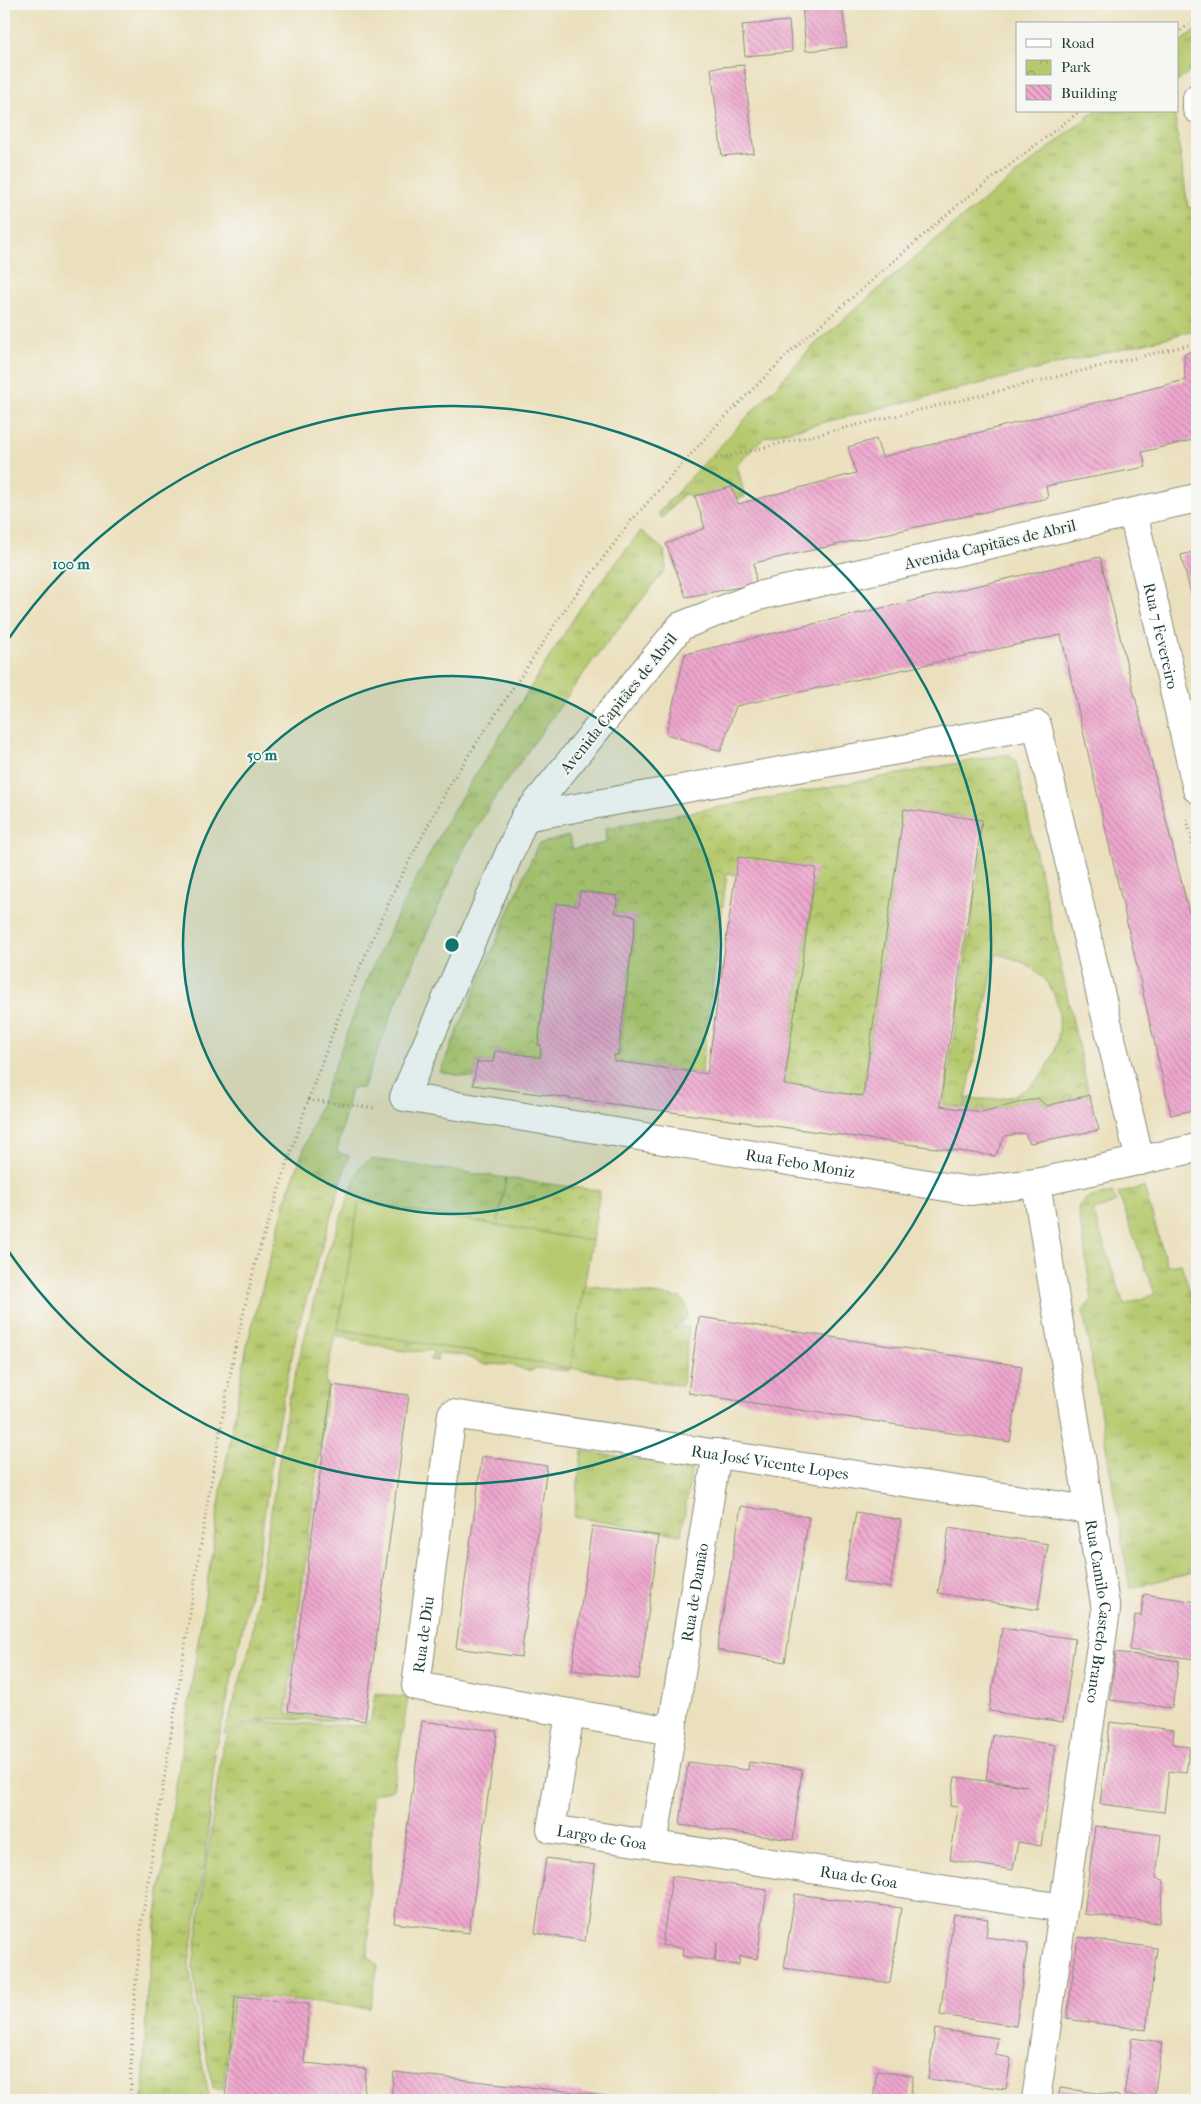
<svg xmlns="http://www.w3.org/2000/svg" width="1201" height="2104" font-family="'IM FELL French Canon',serif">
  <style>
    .grass { fill: url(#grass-tufts); stroke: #6a8350 }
    .park { fill: url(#park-crowns); stroke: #6a8350 }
    .pitch { fill: #b6c96d; stroke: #6a8350 }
    .building { fill: url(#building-back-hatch) }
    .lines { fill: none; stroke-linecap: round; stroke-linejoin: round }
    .street-casing { stroke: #858e78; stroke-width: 30 }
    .path { stroke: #858e78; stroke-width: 3; stroke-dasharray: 1 4; stroke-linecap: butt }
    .street { stroke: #fff; stroke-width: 28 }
    .ring { fill: none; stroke: #0f766e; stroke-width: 2.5 }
    .labels { text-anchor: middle; stroke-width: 4; stroke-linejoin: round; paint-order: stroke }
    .street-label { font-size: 16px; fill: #1f3d34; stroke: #f6f6f2 }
    .centre { fill: #0f766e; stroke: #f6f6f2; stroke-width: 2.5 }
    .ring-label { font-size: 15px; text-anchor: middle; font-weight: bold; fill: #0f766e; stroke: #f6f6f2; stroke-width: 4; stroke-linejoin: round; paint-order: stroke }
  </style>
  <defs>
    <pattern id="grass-tufts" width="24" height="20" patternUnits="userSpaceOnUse" patternTransform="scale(1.25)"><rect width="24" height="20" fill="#b6c96d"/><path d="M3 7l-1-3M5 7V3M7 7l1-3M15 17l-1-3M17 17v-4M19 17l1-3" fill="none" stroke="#93a45a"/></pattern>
    <pattern id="park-crowns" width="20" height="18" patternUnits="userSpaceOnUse" patternTransform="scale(1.25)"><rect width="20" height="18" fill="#b6c96d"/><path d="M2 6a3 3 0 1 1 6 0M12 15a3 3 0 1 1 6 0" fill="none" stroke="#93a45a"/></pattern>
    <pattern id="building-back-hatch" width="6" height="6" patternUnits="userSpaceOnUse" patternTransform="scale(1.25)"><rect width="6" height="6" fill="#efa7ce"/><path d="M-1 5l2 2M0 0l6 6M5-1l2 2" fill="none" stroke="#c189a8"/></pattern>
  </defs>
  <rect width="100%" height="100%" fill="#f6f6f2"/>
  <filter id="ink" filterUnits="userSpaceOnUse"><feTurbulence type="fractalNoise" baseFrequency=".02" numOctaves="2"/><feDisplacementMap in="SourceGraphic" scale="10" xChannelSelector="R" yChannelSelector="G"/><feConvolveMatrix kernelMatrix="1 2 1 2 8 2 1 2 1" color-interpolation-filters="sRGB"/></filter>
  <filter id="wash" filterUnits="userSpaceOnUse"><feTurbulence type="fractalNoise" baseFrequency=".0096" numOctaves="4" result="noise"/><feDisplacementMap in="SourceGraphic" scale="20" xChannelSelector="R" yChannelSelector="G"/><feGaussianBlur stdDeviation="1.12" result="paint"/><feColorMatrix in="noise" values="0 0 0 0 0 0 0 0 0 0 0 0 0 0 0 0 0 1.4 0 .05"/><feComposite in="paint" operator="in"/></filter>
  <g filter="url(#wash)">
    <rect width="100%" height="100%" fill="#ebe0bd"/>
    <g class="grass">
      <polygon points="1197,29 1197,65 1177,82 1177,45"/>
      <polygon points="1095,111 1174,111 1188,208 1197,206 1197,330 765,437 737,465 745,497 716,503 684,494 662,518 658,513 813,346 942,234"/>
      <polygon points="641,531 664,550 666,569 591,663 495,797 465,847 396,1003 363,1088 351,1088 337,1152 349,1156 298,1327 277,1428 258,1557 218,1742 208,1759 215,1753 205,1863 189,1963 200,2053 210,2100 143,2100 147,1991 161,1885 222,1485 247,1345 288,1192 367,979 401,908 452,812 581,607"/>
      <path d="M371,1159l135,19 -8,47 -139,-23 -21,127 232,39 15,-83 96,13c13,17 6,20 -8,31l11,-3 5,1 -7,59 -111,-18 -2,3 -32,-3 -7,4 -18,-7 -29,-1 -20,-9 -25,-2 -1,8 -7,-1 3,-7 -2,-3c-26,6 -70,-8 -96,-15l-10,47 3,2 -42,329 61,8 -77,-2 -24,5 -22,11 26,-89 38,-243 35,-138 37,-98z"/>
      <polygon points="1144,1187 1167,1266 1181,1264 1197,1314 1197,1333 1194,1334 1195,1346 1197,1346 1197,1571 1130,1588 1083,1310 1092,1299 1078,1207 1087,1198 1112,1192 1117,1202 1093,1211 1124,1305 1155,1294 1118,1193"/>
      <polygon points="582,1451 692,1467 681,1535 574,1517"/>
      <polygon points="375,1693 408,1698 393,1789 372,1795 368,1956 378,1965 370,2008 234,1995 223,2090 213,2088 200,2024 193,1966 222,1748 229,1735 244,1727 264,1722 361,1726 371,1720"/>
    </g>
    <g class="park">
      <path d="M1002,755h7l7,7 73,333 -43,11 -8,-8 -56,14 -16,-2 2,-12c18,2 36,3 53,-6 41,-21 53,-88 17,-119 -12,-11 -26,-16 -42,-19l-32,154 -21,-3 42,-273 -23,-2 1,-13 -38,-5 -23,11 -39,272 -79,-12 30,-197 -87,-13 -26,200 -87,-12v-7l5,1 17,-138 -21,-4 3,-17 -38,-5 -2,15 -22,-2 -18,140 3,1 -1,12 -44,-6 -3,11h-16l-3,16 -34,-6 98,-228 31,-8 4,13 33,-6 -1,-15z"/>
      <polygon points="506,1178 600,1191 592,1241 498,1225"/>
    </g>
    <polygon class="pitch" points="359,1202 592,1241 570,1368 338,1329"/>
    <g id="blocks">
      <g class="building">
        <polygon points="802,4 842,4 847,47 806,51"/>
        <polygon points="789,21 792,52 745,56 742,25"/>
        <polygon points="744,65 754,153 722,156 711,68"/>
        <polygon points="1197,350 1197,439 1142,452 1146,467 1046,486 1048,498 754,563 756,584 686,597 666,544 705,528 695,496 732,487 738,504 856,473 848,447 876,439 882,457 1185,380 1184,354"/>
        <polygon points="1197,551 1197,618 1181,555"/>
        <polygon points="1100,557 1197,944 1197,1109 1171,1115 1061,635 736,706 721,751 666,734 685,654"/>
        <polygon points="904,809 982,820 940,1106 982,1112 1038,1098 1046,1106 1089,1095 1099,1130 1030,1143 1024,1133 1005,1136 995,1156 473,1085 477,1062 493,1062 495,1051 540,1057 541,1045 538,1045 556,903 578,906 580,891 618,896 615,913 636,916 618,1055 614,1055 614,1061 707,1074 738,857 816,868 784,1085 863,1096"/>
        <polygon points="699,1317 1022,1366 1010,1442 688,1393"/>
        <polygon points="332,1385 409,1395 365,1721 288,1711"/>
        <polygon points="482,1456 547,1466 521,1657 456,1648"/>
        <polygon points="741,1506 809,1517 785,1662 717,1650"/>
        <polygon points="856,1512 901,1520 890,1588 844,1580"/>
        <polygon points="592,1526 659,1536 639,1679 572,1670"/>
        <polygon points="949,1528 1048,1544 1038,1610 938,1593"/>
        <polygon points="1144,1594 1197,1602 1197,1633 1194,1659 1130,1650 1135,1615 1141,1616"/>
        <polygon points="1002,1628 1075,1639 1063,1722 989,1711"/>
        <polygon points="1116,1652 1179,1661 1172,1708 1110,1700"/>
        <polygon points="422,1721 497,1731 469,1933 394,1923"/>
        <polygon points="1110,1722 1174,1730 1173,1744 1190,1747 1186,1773 1169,1771 1164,1812 1100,1804"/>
        <polygon points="993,1735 1056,1745 1041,1846 1018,1842 1013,1870 950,1860 958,1807 950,1806 955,1777 1026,1786 986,1779"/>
        <polygon points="688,1762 748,1770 749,1762 802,1769 793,1840 680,1825"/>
        <polygon points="1095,1826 1161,1835 1156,1878 1164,1880 1159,1923 1084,1914"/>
        <polygon points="546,1858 595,1865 585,1941 535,1933"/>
        <polygon points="672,1876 767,1890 757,1959 740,1956 739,1965 715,1962 717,1942 714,1961 682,1956 683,1948 662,1945"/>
        <polygon points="795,1894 901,1908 890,1983 784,1968"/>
        <polygon points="954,1914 988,1919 986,1937 1028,1943 1016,2026 940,2015"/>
        <polygon points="1078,1937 1157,1948 1146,2030 1067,2019"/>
        <polygon points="235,1997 309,2004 304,2063 366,2069 363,2100 225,2100"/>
        <polygon points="935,2029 998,2038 995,2055 1011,2058 1006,2089 928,2079"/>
        <polygon points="1132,2038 1162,2042 1154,2098 1124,2095"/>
        <polygon points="877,2071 913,2076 910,2100 873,2100"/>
        <polygon points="394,2072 583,2093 637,2100 391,2100"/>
        <polygon points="1060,2088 1119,2096 1118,2100 1058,2100"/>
      </g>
    </g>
  </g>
  <g filter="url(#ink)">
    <use href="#blocks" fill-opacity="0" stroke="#858e78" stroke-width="1"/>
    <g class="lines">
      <defs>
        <g id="street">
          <polyline points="1197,98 1197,109"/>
          <path id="s1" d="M1197,498l-439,98 -77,30 -156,191 -121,280 566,94 66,-8 161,-35"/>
          <path id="s2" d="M1133,513l64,276"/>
          <polyline points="525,817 1037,725 1140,1161"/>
          <path id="s3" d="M1036,1183l70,427 -70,490"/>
          <path id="s4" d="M570,1713l-19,116 512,79"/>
          <path id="s5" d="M672,1731l-256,-45 36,-272 637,96"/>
          <path id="s6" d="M653,1845l64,-392"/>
        </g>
      </defs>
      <use href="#street" class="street-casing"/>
      <g class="path">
        <polyline points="1177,34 1197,18"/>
        <polyline points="716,459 1197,343"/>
        <polyline points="1187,819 1197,864"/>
        <polyline points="308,1100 375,1108"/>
        <polyline points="130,2100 133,2013 142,1920 207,1505 234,1353 256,1260 308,1100 343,1005 398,882 451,782 568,605 631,521 716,426 794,348 959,204 1080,111"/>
      </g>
      <use href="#street" class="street"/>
    </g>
  </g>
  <circle cx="452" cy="945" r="269" fill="#0f766e" fill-opacity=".12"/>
  <g class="ring">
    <circle cx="452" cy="945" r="269"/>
    <path d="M5 644A539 539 0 1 1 5 1246"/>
  </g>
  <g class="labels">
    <g class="street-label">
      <text transform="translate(990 544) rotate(-13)" y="6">Avenida Capitães de Abril</text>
      <text dy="6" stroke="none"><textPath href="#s2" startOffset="126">Rua 7 Fevereiro</textPath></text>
      <text transform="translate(618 703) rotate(-51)" y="6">Avenida Capitães de Abril</text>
      <text dy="6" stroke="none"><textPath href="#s1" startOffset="1486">Rua Febo Moniz</textPath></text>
      <text dy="6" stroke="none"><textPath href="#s5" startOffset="856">Rua José Vicente Lopes</textPath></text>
      <text dy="6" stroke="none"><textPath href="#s6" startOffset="256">Rua de Damão</textPath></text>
      <text dy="6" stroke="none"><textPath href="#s3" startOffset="434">Rua Camilo Castelo Branco</textPath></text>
      <text dy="6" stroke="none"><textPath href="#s5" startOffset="312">Rua de Diu</textPath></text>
      <text dy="6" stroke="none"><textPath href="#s4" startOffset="169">Largo de Goa</textPath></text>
      <text dy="6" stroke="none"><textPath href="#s4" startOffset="429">Rua de Goa</textPath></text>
    </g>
  </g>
  <circle cx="452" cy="945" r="8" class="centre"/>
  <g class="ring-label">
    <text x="71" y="569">100 m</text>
    <text x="262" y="760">50 m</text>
  </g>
  <rect width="1201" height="2104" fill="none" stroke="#f6f6f2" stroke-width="20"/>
  <rect x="1016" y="22" width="162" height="90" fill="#f6f6f2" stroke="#a0aca6"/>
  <rect x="1026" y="39" width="25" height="8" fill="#ffffff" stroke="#a0aca6"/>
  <text x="1061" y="48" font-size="15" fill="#1f3d34">Road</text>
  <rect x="1026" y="60" width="25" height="15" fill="url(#park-crowns)" stroke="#a0aca6"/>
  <text x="1061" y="72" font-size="15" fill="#1f3d34">Park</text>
  <rect x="1026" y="85" width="25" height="15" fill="url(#building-back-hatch)" stroke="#a0aca6"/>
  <text x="1061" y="98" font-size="15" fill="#1f3d34">Building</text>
</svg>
